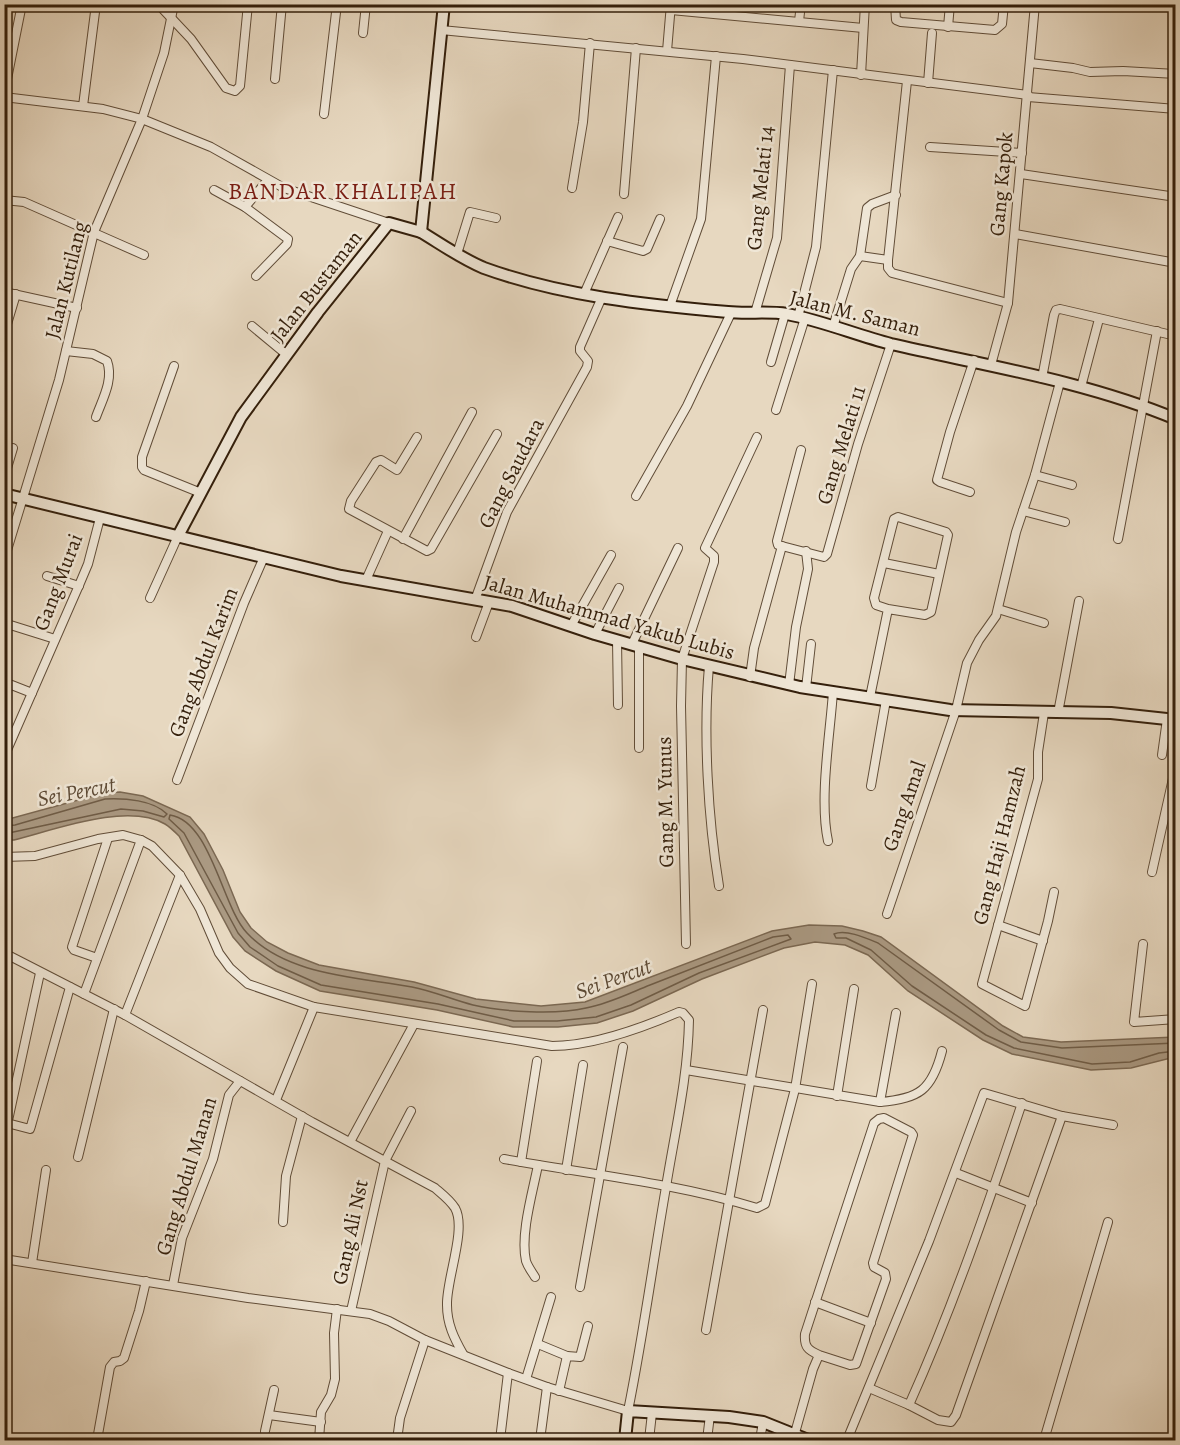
<svg xmlns="http://www.w3.org/2000/svg" width="1180" height="1445" font-family="Alegreya,serif">
  <style>
    .water { fill: #aa9982; stroke: #7b6852; stroke-width: 1.5 }
    .lines { fill: none; stroke-linecap: round; stroke-linejoin: round }
    .shore { stroke: #6f5c46; stroke-width: 1.5 }
    .street-casing { stroke: #614d38; stroke-width: 10 }
    .secondary-casing { stroke: #341f0b; stroke-width: 14 }
    .street { stroke: #efe6d6; stroke-width: 8 }
    .secondary { stroke: #efe6d6; stroke-width: 10 }
    .labels { text-anchor: middle; stroke-width: 5; stroke-linejoin: round; paint-order: stroke }
    .street-label { font-size: 21px; fill: #341f0b; stroke: #efe6d6 }
    .water-label { font-size: 22px; font-style: italic; fill: #5d4a35; stroke: #efe6d6 }
    .quarter-label { font-size: 24px; letter-spacing: 1.5px; fill: #7a1f14; stroke: #efe6d6 }
  </style>
  <rect width="100%" height="100%" fill="#e7d8c0"/>
  <filter id="stains"><feTurbulence type="fractalNoise" baseFrequency=".00333" numOctaves="4"/><feColorMatrix values="0 0 0 0 .2 0 0 0 0 .09 0 0 0 0 .02 0 0 0 .5 -.17"/></filter>
  <radialGradient id="worn" r=".72"><stop offset=".6" stop-color="#630" stop-opacity="0"/><stop offset="1" stop-color="#630" stop-opacity=".3"/></radialGradient>
  <path class="water" d="M120,792l23,4 47,21 14,17 19,36 17,42 11,16 16,14 21,11 31,12 95,17 62,17 65,7 44,-4 187,-71 37,-6 33,1 21,5 18,6 122,89 20,11 38,5 114,-5v20l-44,11 -40,2 -79,-16 -29,-14 -75,-49 -40,-36 -23,-10 -30,-3 -31,6 -82,31 -69,32 -36,12 -39,4h-45l-76,-17 -117,-19 -44,-20 -31,-20 -12,-14 -54,-101c-4,-4 -9,-9 -14,-12 -38,-22 -111,6 -151,16h-9v-20l99,-27z"/>
  <g class="lines">
    <g class="shore">
      <path d="M170,815c41,6 52,92 77,118 40,43 112,44 165,54 21,4 41,13 61,18 30,7 83,10 113,3 22,-4 44,-15 64,-23 41,-16 82,-32 123,-48l15,-2 3,4 -92,34 -68,32 -35,12 -39,4h-43l-76,-17 -117,-19 -43,-19 -28,-19 -12,-14 -54,-100 -15,-14z"/>
      <path d="M4,826l11,-1 90,-26c20,-1 48,1 62,15l-3,3 -21,-6 -22,-2 -117,25"/>
      <path d="M1176,1043l-114,5 -41,-6 -22,-12 -121,-87c-12,-5 -32,-14 -44,-9l2,4h10l25,12 41,36 74,49 28,13 78,16 38,-2 29,-9 17,-2"/>
    </g>
    <defs>
      <g id="street">
        <polyline points="158,4 191,39 226,88 235,91 240,86 248,4"/>
        <polyline points="895,4 896,20 901,22 995,30 1002,24 1004,4"/>
        <polyline points="1159,4 1176,7"/>
        <polyline points="671,10 863,28"/>
        <polyline points="799,21 801,4"/>
        <polyline points="948,27 950,4"/>
        <polyline points="441,30 743,59 1028,95"/>
        <polyline points="363,33 366,4"/>
        <polyline points="667,51 671,4"/>
        <polyline points="1030,63 1073,68 1090,72 1123,71 1176,74"/>
        <polyline points="861,75 865,4"/>
        <polyline points="275,79 282,4"/>
        <polyline points="928,83 932,33"/>
        <polyline points="4,94 22,4"/>
        <polyline points="4,97 103,109 142,119 211,147 284,188 389,223"/>
        <polyline points="1028,97 1176,109"/>
        <polyline points="83,106 95,12"/>
        <polyline points="324,114 337,4"/>
        <polyline points="930,147 1022,153"/>
        <polyline points="1021,174 1176,197"/>
        <polyline points="572,188 583,122 590,43"/>
        <polyline points="214,190 245,207 288,239 287,244 256,276"/>
        <polyline points="624,194 636,48"/>
        <polyline points="4,200 24,202 144,255"/>
        <polyline points="245,207 267,181"/>
        <polyline points="1015,234 1176,263"/>
        <polyline points="607,241 643,251 647,249 660,219"/>
        <polyline points="457,254 470,212 496,218"/>
        <polyline points="860,256 888,260 907,81"/>
        <polyline points="888,260 888,268 892,273 1008,303"/>
        <polyline points="4,292 77,308"/>
        <polyline points="584,294 618,217"/>
        <polyline points="670,306 701,219 716,56"/>
        <polyline points="755,313 777,238 790,65"/>
        <polyline points="798,317 816,247 833,70"/>
        <polyline points="252,326 287,355"/>
        <polyline points="833,327 851,269 860,256 867,208 872,204 896,195"/>
        <polyline points="4,334 16,294"/>
        <path d="M66,351l27,3 14,7c7,19 -5,39 -11,56"/>
        <polyline points="771,362 785,314"/>
        <polyline points="991,365 1008,303 1035,4"/>
        <polyline points="174,366 142,457 142,467 144,470 201,493"/>
        <polyline points="1042,378 1054,315 1056,310 1060,309 1176,336"/>
        <polyline points="1081,387 1099,319"/>
        <polyline points="776,410 805,318"/>
        <polyline points="417,437 397,470 381,460 376,462 351,501 349,509 427,551 431,549 497,434"/>
        <polyline points="801,450 777,541 778,545 824,557 827,554 858,444 891,344"/>
        <polyline points="1035,475 1072,485"/>
        <polyline points="4,478 13,448"/>
        <polyline points="970,492 940,482 937,480 950,432 974,360"/>
        <polyline points="636,496 687,406 731,313"/>
        <polyline points="1023,511 1065,522"/>
        <polyline points="403,539 472,412"/>
        <polyline points="1118,539 1157,331"/>
        <polyline points="4,560 59,380 94,232 142,119 164,53 174,4"/>
        <polyline points="884,563 939,574"/>
        <polyline points="47,576 79,586"/>
        <polyline points="366,580 388,531"/>
        <polyline points="150,598 178,536"/>
        <polyline points="475,600 507,512 587,367 588,361 580,351 580,347 602,297"/>
        <polyline points="998,609 1044,623"/>
        <polyline points="4,623 55,639"/>
        <polyline points="571,626 611,555"/>
        <polyline points="595,634 619,588"/>
        <polyline points="476,637 489,602"/>
        <polyline points="617,640 618,705"/>
        <polyline points="632,644 678,548"/>
        <path d="M709,666c-6,68 -1,153 10,220"/>
        <polyline points="750,677 754,648 782,546"/>
        <polyline points="4,682 32,693"/>
        <polyline points="789,685 796,627 808,569 806,551"/>
        <polyline points="806,688 811,644"/>
        <polyline points="870,697 888,609 925,615 931,612 948,535 946,532 898,517 894,519 874,598 876,605 888,609"/>
        <polyline points="1044,713 1038,752 1038,779 982,984 1025,1006 1048,921 1054,892"/>
        <polyline points="1058,713 1079,601"/>
        <polyline points="639,748 639,647"/>
        <polyline points="1162,755 1167,719"/>
        <polyline points="4,757 80,583 88,564 100,518"/>
        <polyline points="177,780 244,603 264,557"/>
        <polyline points="871,786 886,700"/>
        <path d="M828,841c-9,-42 2,-106 5,-149"/>
        <path d="M4,857l31,-1 63,-17 25,-4 18,5 11,6 28,29 20,34 19,44 11,15 18,16 66,23 238,39c40,0 90,-18 127,-34l4,1 6,7c-1,57 -14,111 -23,167 -13,75 -23,150 -38,224l-81,-24 -39,-14 -83,-33 -36,-19 -19,-7 -122,-16 -244,-39"/>
        <polyline points="1152,872 1176,765"/>
        <polyline points="887,914 956,710 967,663 979,640 996,616 1016,532 1035,475 1060,382"/>
        <polyline points="998,925 1043,941"/>
        <polyline points="686,944 681,706 682,659 714,562 714,556 705,548 757,437"/>
        <polyline points="1143,944 1134,1022 1176,1019"/>
        <path d="M4,953l121,62 187,107 123,66c7,6 15,12 20,20 12,21 -9,72 -8,97 0,19 7,33 16,49"/>
        <polyline points="97,958 74,950 72,947 108,838"/>
        <polyline points="84,994 141,840"/>
        <polyline points="125,1015 180,875"/>
        <path d="M686,1070l194,32c39,-3 52,-12 62,-51"/>
        <polyline points="837,1096 854,989"/>
        <polyline points="276,1100 314,1007"/>
        <polyline points="880,1102 896,1013"/>
        <polyline points="7,1123 30,1129 31,1126 70,987"/>
        <polyline points="4,1139 40,973"/>
        <polyline points="350,1142 414,1024"/>
        <polyline points="78,1157 114,1009"/>
        <path d="M504,1159c84,15 171,24 253,49l8,-4 30,-115 17,-105"/>
        <polyline points="521,1162 537,1061"/>
        <polyline points="566,1170 583,1065"/>
        <polyline points="956,1173 1032,1203"/>
        <polyline points="283,1222 286,1176 302,1116"/>
        <polyline points="32,1263 46,1170"/>
        <path d="M535,1277c-3,-5 -7,-10 -9,-16 -6,-27 7,-70 12,-96"/>
        <polyline points="173,1285 182,1238 213,1159 229,1095 240,1081"/>
        <polyline points="580,1287 623,1047"/>
        <polyline points="815,1302 871,1323"/>
        <polyline points="351,1311 385,1161 411,1111"/>
        <polyline points="706,1330 763,1010"/>
        <polyline points="538,1344 567,1356"/>
        <polyline points="526,1379 551,1297"/>
        <path d="M869,1388l40,17c44,-98 79,-200 113,-302"/>
        <polyline points="559,1391 567,1356 580,1357 588,1326"/>
        <polyline points="909,1405 938,1420 951,1422 956,1415 1062,1116"/>
        <polyline points="269,1415 321,1422"/>
        <polyline points="265,1431 274,1390"/>
        <polyline points="4,1440 7,1440"/>
        <polyline points="97,1440 110,1367 114,1362 120,1361 124,1358 139,1311 146,1281"/>
        <polyline points="319,1440 321,1412 331,1395 335,1379 334,1333 337,1309"/>
        <polyline points="397,1440 400,1418 425,1340"/>
        <polyline points="500,1440 508,1373"/>
        <polyline points="540,1440 547,1387"/>
        <polyline points="649,1440 652,1413"/>
        <polyline points="707,1440 710,1415"/>
        <polyline points="760,1440 763,1422"/>
        <path d="M793,1440l20,-71 6,-14 31,10 6,-1 30,-85 -1,-6 -11,-6 -1,-4 40,-128 -2,-3 -27,-14 -5,1 -5,4 -69,211c-1,13 3,16 14,21"/>
        <polyline points="847,1440 929,1241 984,1093 1062,1116 1113,1125"/>
        <polyline points="1044,1440 1108,1222"/>
      </g>
      <g id="secondary">
        <path d="M421,232c20,12 41,27 63,36 77,28 163,37 244,44 20,2 40,-1 59,2 36,7 69,21 104,30 96,22 194,37 285,75"/>
        <polyline points="4,494 341,576 512,606 595,634 682,659 800,687 950,710 1111,713 1176,720"/>
        <polyline points="178,536 241,417 318,312 389,223 421,232 444,4"/>
        <polyline points="625,1440 628,1411 729,1417 763,1422 808,1440"/>
      </g>
    </defs>
    <use href="#street" class="street-casing"/>
    <use href="#secondary" class="secondary-casing"/>
    <use href="#street" class="street"/>
    <use href="#secondary" class="secondary"/>
  </g>
  <g class="labels">
    <g class="street-label">
      <text transform="translate(1001 184) rotate(-85)" y="7">Gang Kapok</text>
      <text transform="translate(760 188) rotate(-84)" y="7">Gang Melati 14</text>
      <text transform="translate(66 280) rotate(-76)" y="7">Jalan Kutilang</text>
      <text transform="translate(316 286) rotate(-52)" y="7">Jalan Bustaman</text>
      <text transform="translate(855 313) rotate(14)" y="7">Jalan M. Saman</text>
      <text transform="translate(841 445) rotate(-73)" y="7">Gang Melati 11</text>
      <text transform="translate(511 473) rotate(-63)" y="7">Gang Saudara</text>
      <text transform="translate(58 582) rotate(-69)" y="7">Gang Murai</text>
      <text transform="translate(609 617) rotate(16)" y="7">Jalan Muhammad Yakub Lubis</text>
      <text transform="translate(203 662) rotate(-69)" y="7">Gang Abdul Karim</text>
      <text transform="translate(665 802) rotate(-91)" y="7">Gang M. Yunus</text>
      <text transform="translate(904 806) rotate(-71)" y="7">Gang Amal</text>
      <text transform="translate(999 845) rotate(-76)" y="7">Gang Haji Hamzah</text>
      <text transform="translate(186 1176) rotate(-73)" y="7">Gang Abdul Manan</text>
      <text transform="translate(350 1232) rotate(-78)" y="7">Gang Ali Nst</text>
    </g>
    <g class="water-label">
      <text transform="translate(76 791) rotate(-11)" y="8">Sei Percut</text>
      <text transform="translate(613 978) rotate(-20)" y="8">Sei Percut</text>
    </g>
    <g class="quarter-label">
      <text x="343" y="199">BANDAR KHALIPAH</text>
    </g>
  </g>
  <rect width="1180" height="1445" fill="none" stroke="#e7d8c0" stroke-width="24"/>
  <rect x="6" y="6" width="1168" height="1433" fill="none" stroke="#341f0b" stroke-width="3"/>
  <rect x="12" y="12" width="1156" height="1421" fill="none" stroke="#341f0b" stroke-width="1.5"/>
  <rect width="100%" height="100%" filter="url(#stains)"/>
  <rect width="100%" height="100%" fill="url(#worn)"/>
</svg>
